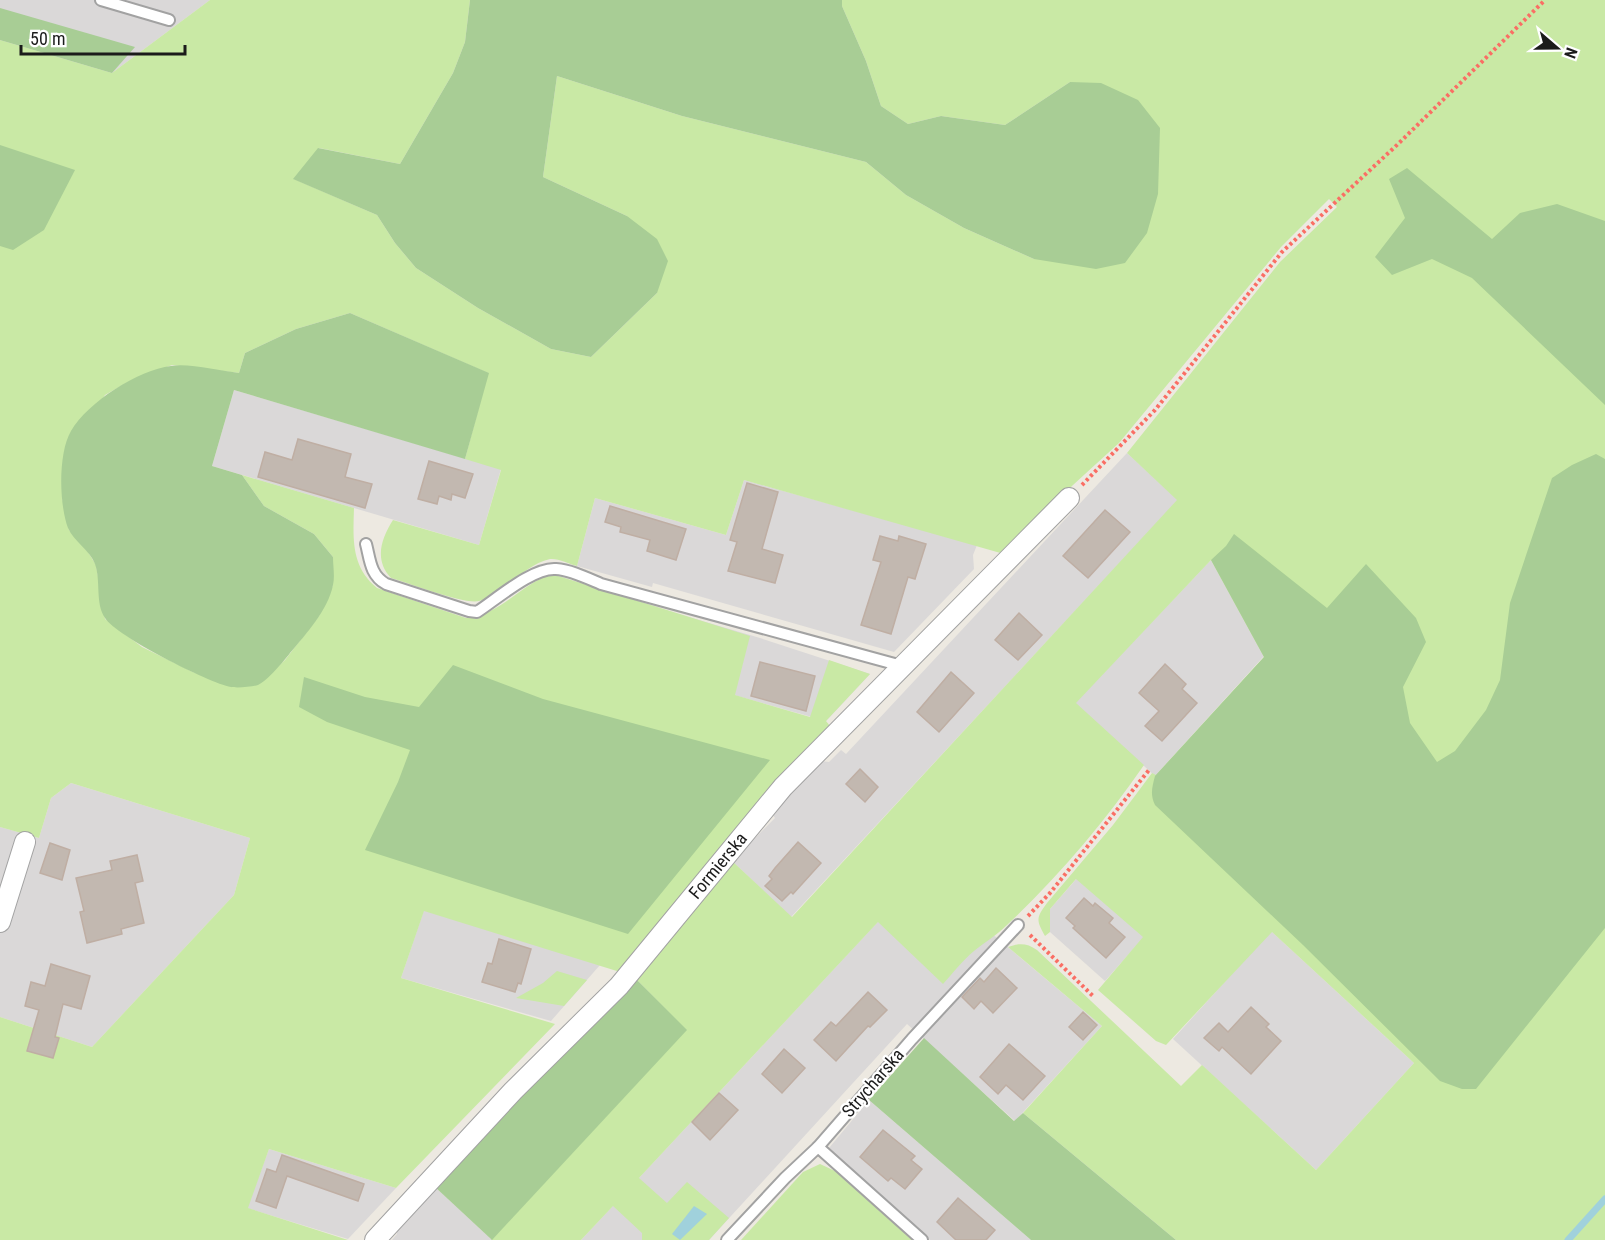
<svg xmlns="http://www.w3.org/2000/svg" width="1605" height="1240" font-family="'Roboto Condensed',sans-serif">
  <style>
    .residential { fill: #dad8d8 }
    .grass { fill: #c9e9a5 }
    .forest { fill: #a8cd95 }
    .water { fill: #a0d1dc }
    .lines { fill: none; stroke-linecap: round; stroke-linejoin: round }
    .stream { stroke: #a0d1dc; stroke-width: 7 }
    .building { fill: #c2b8b0; stroke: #bfaea3; stroke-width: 1.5 }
    .service-casing { stroke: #a2a2a2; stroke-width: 14 }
    .minor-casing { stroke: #a2a2a2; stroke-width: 22 }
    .path { stroke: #fa6e64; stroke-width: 4; stroke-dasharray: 3 3; stroke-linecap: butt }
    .service { stroke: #fff; stroke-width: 10 }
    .minor { stroke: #fff; stroke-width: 20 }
    .labels { text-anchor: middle; stroke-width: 4.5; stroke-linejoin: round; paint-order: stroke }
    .street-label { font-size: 18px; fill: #1b1b1b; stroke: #fff }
  </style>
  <rect width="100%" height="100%" fill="#ede9e1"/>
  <g class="residential">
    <polygon points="0,0 210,0 112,73 0,40"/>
    <polygon points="234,390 501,469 479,545 212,466"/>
    <polygon points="1127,453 1178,500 791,917 732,861 775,818 772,814 821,761 829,762 841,750 846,754"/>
    <polygon points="744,480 977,545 973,555 974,569 894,652 653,583 652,587 577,566 595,498 726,535"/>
    <polygon points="1211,560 1264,656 1155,776 1075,703"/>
    <polygon points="658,608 760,638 870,674 826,721 734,695"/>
    <polygon points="71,783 250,838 234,895 92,1047 0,1017 0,827 39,838 51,798"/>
    <polygon points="1136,811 1203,870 1105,981 1050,932 1050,909"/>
    <polygon points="945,850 991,933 1102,1026 1015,1121 907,1024 709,1240 581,1240"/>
    <polygon points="424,910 600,965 551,1021 401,978"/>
    <polygon points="1271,931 1414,1063 1316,1170 1173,1039"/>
    <polygon points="869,1100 1031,1240 930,1240 829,1148"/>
    <polygon points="269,1149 396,1188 348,1239 247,1208"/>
    <polygon points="435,1187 492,1240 392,1240 397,1234 397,1227"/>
  </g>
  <g class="grass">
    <path d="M210,0h260l-5,42 -12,31 -53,91 -81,-16 -25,31 83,36 18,28 21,25 62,40 73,41 40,8 66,-64 -30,-77 -84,-39 14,-101 125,40 184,46 40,33 58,33 70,31 36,-177 -65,43 -64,-9 -33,8 -27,-18 -15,-45 -24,-55v-6h763v1240h-429l-153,-127 79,-87 -94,-79c11,-4 19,-4 29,3l144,136 21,-21 114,105 98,-107 -142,-131 -106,113 -10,-4 -58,-51 45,-53 -67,-58 -26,30v23l-5,4c-9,-16 -9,-18 2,-33l66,-78 39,-52 4,2 108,-118 -53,-97 -135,143 68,62c-40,58 -86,112 -137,160 -10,10 -22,17 -33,26 -11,9 -21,22 -31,33l-65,-62 -239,256 28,25 20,-21 42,36 -20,22h-67v-7l-29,-27 -32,34h-90l195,-210 -51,-52 97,-117 60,56 385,-417 -50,-47 153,-191 57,-55 -8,-8 -48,48 -162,196 -46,42 -69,69 -260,-74 -18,55 -131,-37 -18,68c-8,-2 -19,-8 -27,-7 -27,6 -44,35 -71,42 -13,4 -71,-18 -88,-23 -17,-18 -10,-39 2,-58l86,25 22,-75 -36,-11 23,-86 -138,-60 -54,16 -51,24 -6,20 -67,-8 -44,17 -23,13 -42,66 -1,36 7,33 19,22 8,13 9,54 37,28 53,26 64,11 26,-24 34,-44 14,-31v-28l-19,-23 -50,-28 -22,-31 112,33c-1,31 -3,59 23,80l89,30c35,-3 54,-34 86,-44l198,62 -15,59 75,22 19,-57 41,14 -44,47 4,5 -210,246 -196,-61 -23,67 154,46 -159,164 -127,-39 -21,59 100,32h-348v-223l92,30 142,-152 16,-57 -179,-55 -20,15 -12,40 -39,-11v-787l112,33z"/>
    <polygon points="557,971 587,980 564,1006 516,998 543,983"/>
    <polygon points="820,1164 835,1171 912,1240 741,1240 803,1172"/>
  </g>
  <g class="forest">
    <polygon points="470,0 842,0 842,6 866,61 881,106 908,124 941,116 1005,125 1070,82 1101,83 1138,100 1160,128 1158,194 1147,233 1125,263 1096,269 1034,259 964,228 906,195 866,162 682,116 557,76 543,177 627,216 657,239 668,261 657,293 591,357 551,349 478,308 416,268 395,243 377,215 293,179 318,148 400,164 453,73 465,42"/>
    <polygon points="0,8 135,47 112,73 0,40"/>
    <polygon points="0,145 75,170 44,230 13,250 0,246"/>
    <polygon points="1407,168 1492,239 1520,213 1557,204 1605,221 1605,405 1472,278 1432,259 1392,275 1375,257 1405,218 1389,179"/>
    <path d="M350,313l139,60 -24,86 -231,-69 -22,76 30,9 22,31 50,28 19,23c0,9 2,19 0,28 -5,25 -27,49 -43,68 -6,8 -23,28 -32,32 -6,2 -21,3 -27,2 -22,-4 -115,-51 -126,-69 -10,-15 -4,-37 -10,-54 -5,-14 -21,-22 -27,-36 -9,-24 -10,-75 3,-97 17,-29 67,-61 100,-65 18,-3 49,5 68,7l6,-20 51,-24z"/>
    <path d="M1596,454l9,5v469l-129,161h-14l-22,-8 -137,-136 -148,-140c-5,-10 -3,-18 0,-29l109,-119 -53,-97 15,-14 8,-12 93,74 39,-44 50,54 10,24 -23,45 7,36 27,39 18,-11 31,-41 14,-30 10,-77 42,-125 20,-13z"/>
    <polygon points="453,665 543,699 770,760 628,934 365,850 398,782 410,750 327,722 299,707 304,677 365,697 419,707"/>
    <polygon points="635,978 687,1030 492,1240 435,1187"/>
    <polygon points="924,1038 1014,1121 1023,1113 1176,1240 1031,1240 869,1100"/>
  </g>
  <polygon class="water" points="694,1206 707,1214 680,1240 672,1234"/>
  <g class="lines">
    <polyline class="stream" points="1568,1240 1605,1199"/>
  </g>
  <g class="building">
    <polygon points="298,439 351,454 345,477 372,484 365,508 258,477 265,452 292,460"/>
    <polygon points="429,461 473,474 465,498 452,494 451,500 439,496 437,504 418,499"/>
    <polygon points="747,483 778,492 762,549 783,555 775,583 728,571 737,542 730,540"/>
    <polygon points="610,506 686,529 676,560 647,551 650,540 620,532 621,527 605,522"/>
    <polygon points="1105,510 1130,532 1088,578 1063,556"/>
    <polygon points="880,536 898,541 899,536 926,544 915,579 908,577 891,634 861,625 881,562 873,560"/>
    <polygon points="1019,613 1042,635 1018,660 995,640"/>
    <polygon points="760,662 815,676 806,711 751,696"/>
    <polygon points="1165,664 1186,684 1182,689 1197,703 1162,741 1145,726 1159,711 1139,693"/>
    <polygon points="951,672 974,693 939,732 917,712"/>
    <polygon points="860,769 878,787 865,802 846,784"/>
    <polygon points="798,842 821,863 793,894 791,892 782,901 765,886 772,879 769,876 775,868"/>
    <polygon points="50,843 70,850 62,880 40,873"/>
    <polygon points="137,855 143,881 135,883 144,923 121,929 122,934 87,943 80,912 84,911 76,878 112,870 110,861"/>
    <polygon points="1084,898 1093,906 1095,903 1113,918 1109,923 1125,937 1106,958 1073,928 1075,926 1066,918"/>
    <polygon points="499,939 531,949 521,984 518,983 515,992 482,982 488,963 492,964"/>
    <polygon points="51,964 90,976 81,1009 63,1004 55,1037 59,1038 53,1058 27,1051 39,1010 25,1006 31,982 45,986"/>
    <polygon points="996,968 1017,988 993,1013 981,1001 974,1009 962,997 980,978 984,982"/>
    <polygon points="868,992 887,1010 870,1027 868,1026 836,1061 814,1040 831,1022 836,1026"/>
    <polygon points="1251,1007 1269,1024 1266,1027 1281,1041 1251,1074 1222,1047 1219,1051 1204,1038 1219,1023 1228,1032"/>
    <polygon points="1083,1012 1097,1025 1083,1040 1069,1027"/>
    <polygon points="1009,1044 1045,1076 1023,1100 1006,1085 998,1094 980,1077"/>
    <polygon points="784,1049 805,1068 782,1093 762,1074"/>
    <polygon points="719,1093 738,1110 710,1140 692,1122"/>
    <polygon points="883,1130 915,1156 911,1160 922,1169 905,1189 891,1178 888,1181 860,1157"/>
    <polygon points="282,1155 364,1184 358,1201 287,1176 276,1208 256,1201 267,1169 276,1172"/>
    <polygon points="958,1198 995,1230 986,1240 956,1240 937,1222"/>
  </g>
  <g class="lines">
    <defs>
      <g id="service">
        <polyline points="101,0 169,20"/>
        <path d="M366,544c4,15 4,31 20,40l83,27 8,1c20,-13 56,-45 79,-43 15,1 31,9 45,15l301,82"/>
        <polyline points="818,1147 922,1240"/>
        <polyline points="727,1240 785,1178 818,1147 912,1039 1018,925"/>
      </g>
      <g id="minor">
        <polyline points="0,922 25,842"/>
        <path id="s1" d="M375,1240l138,-149 106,-105 164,-199 286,-289"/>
      </g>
    </defs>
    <use href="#service" class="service-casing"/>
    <use href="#minor" class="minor-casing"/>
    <g class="path">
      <polyline points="1082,485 1155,410 1282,252 1398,144 1545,0"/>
      <polyline points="1028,916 1050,893 1149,770"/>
      <polyline points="1030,935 1094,997"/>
    </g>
    <use href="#service" class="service"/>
    <use href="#minor" class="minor"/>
  </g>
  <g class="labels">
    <g class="street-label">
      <text dy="6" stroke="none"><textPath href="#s1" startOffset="508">Formierska</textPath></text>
      <text transform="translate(873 1083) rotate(-49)" y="6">Strycharska</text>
    </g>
  </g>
  <g transform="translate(1557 48) rotate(110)" stroke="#ffffff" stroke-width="4.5" paint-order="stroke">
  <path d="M0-4.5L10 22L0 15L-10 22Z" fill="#1b1b1b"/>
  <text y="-9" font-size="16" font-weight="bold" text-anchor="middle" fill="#1b1b1b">N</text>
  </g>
  <path d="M21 45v9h164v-9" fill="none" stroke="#1b1b1b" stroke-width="3"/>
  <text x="30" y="45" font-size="18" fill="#1b1b1b" stroke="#ffffff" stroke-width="4.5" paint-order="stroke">50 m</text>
</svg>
